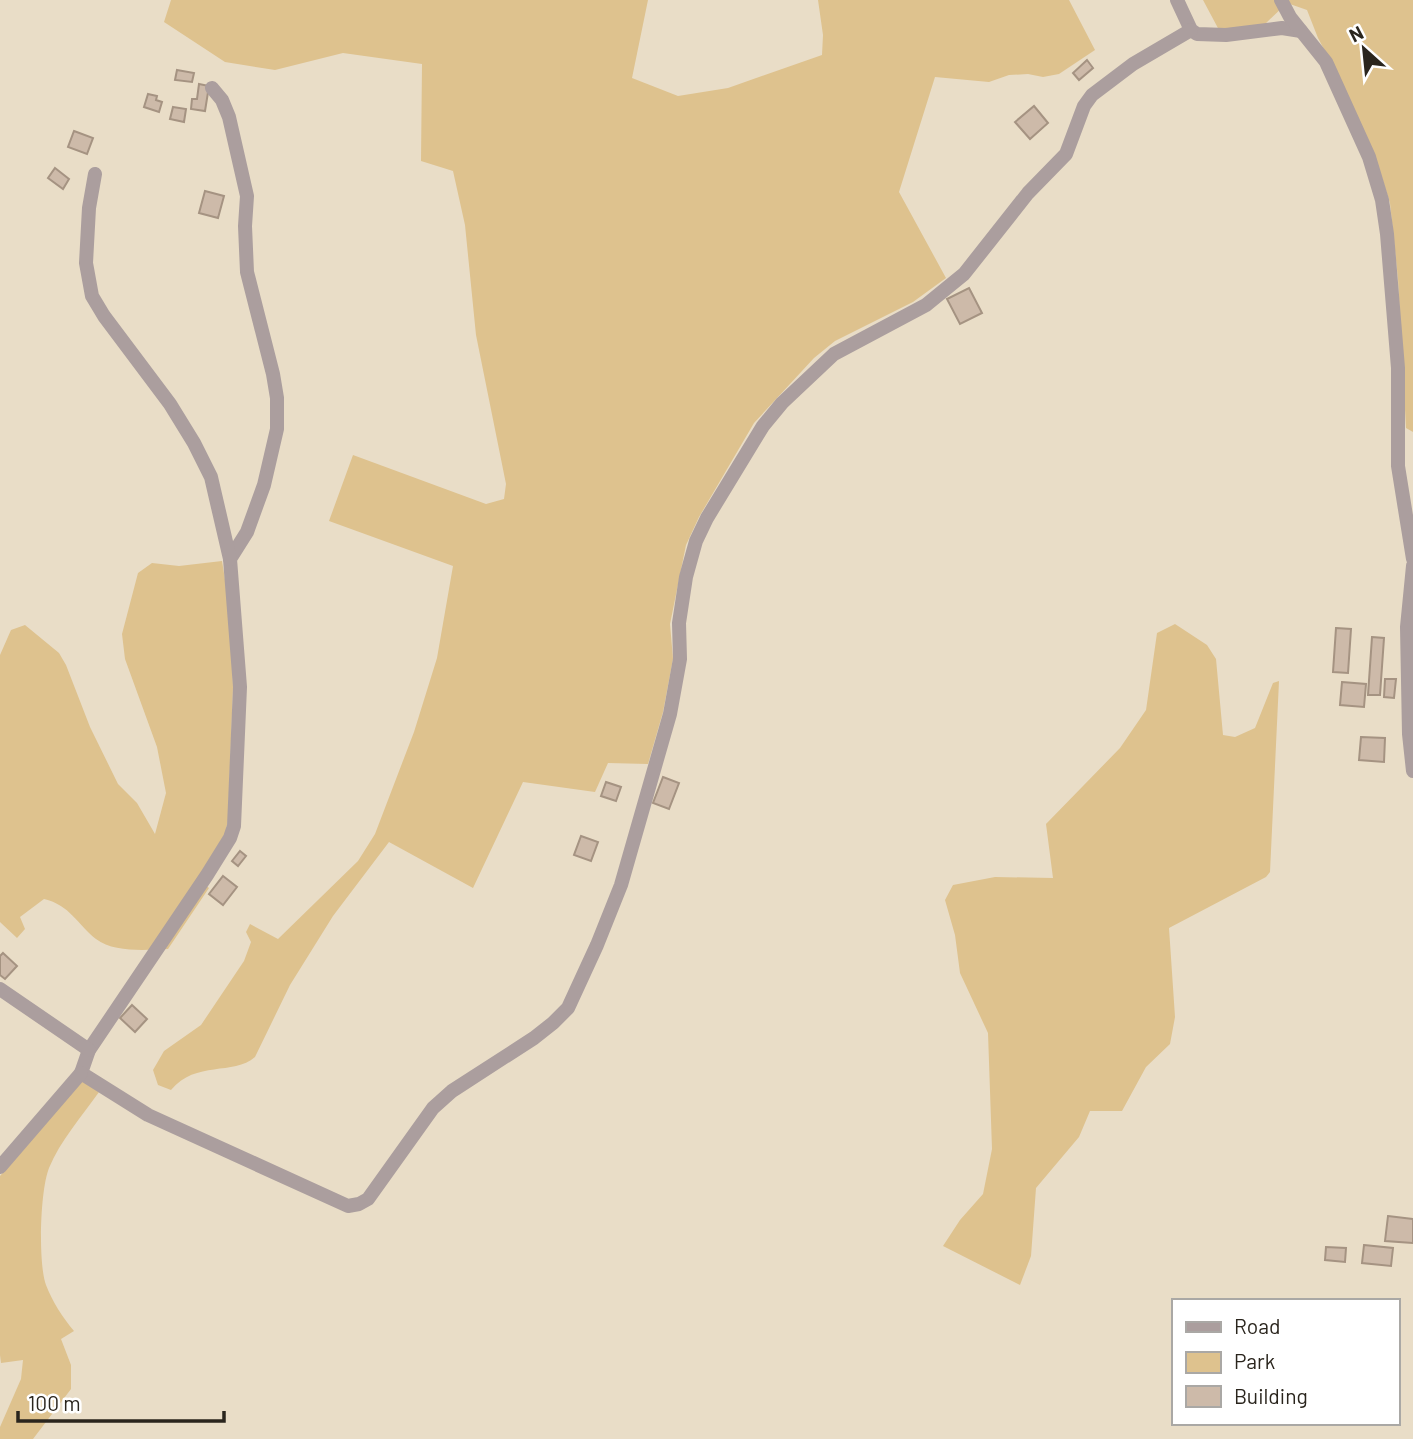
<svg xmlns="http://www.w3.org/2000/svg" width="1413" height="1439" font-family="Barlow,sans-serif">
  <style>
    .green { fill: #dec28e }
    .building { fill: #cdbaa9; stroke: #a59382; stroke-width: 2 }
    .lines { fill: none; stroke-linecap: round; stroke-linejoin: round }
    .street { stroke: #ab9e9e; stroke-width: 14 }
  </style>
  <rect width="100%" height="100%" fill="#e9ddc7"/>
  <g class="green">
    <path d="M171,0h477l-16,78 46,18 50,-8 94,-33 1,-20 -5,-35h251l26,50 -36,24 -16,3 -15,-3 -19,1 -20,7 -54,-5 -36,115 47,86 -33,24 -78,39 -21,17 -60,65 -55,94 -13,28 -16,79 3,35 -10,53 -15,52 -40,-1 -13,29 -72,-10 -50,106 -84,-46 -56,74 -43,69 -35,72c-22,19 -59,3 -84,33l-13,-5 -5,-15 11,-19 37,-26 43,-64 7,-19 -5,-10 4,-8 28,15 80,-78 17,-27 39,-102 23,-74 16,-92 -124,-45 24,-66 133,49 18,-5 2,-15 -30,-149 -11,-110 -12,-54 -32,-10 1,-97 -79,-11 -68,17 -50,-8 -61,-40z"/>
    <polygon points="1203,0 1413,0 1413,432 1406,428 1398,279 1390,203 1374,153 1341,81 1318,38 1307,10 1287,3 1265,24 1219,30"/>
    <path d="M222,561l8,49 3,77 -5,133 -3,14 -28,45 12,9 -41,61c-21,1 -54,4 -72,-10 -19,-15 -26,-34 -52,-40l-24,18 5,12 -8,9 -17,-16v-267l11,-25 14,-5 34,28 7,12 24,62 28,57 19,19 18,31 11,-41 -9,-46 -32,-88 -3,-25 16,-61 14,-10 27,3z"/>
    <polygon points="1175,624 1207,645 1216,659 1223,735 1235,737 1255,728 1273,683 1279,681 1270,872 1266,877 1169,928 1175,1017 1170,1044 1146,1067 1122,1111 1090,1111 1079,1137 1036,1188 1031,1256 1020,1285 943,1246 960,1220 983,1194 992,1149 988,1033 960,973 955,935 945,900 953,885 995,877 1053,878 1046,824 1120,748 1146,710 1157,633"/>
    <path d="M79,1079l20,13c-17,24 -39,49 -50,76 -9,23 -11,95 -3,117 6,16 17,33 28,46l-13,8 10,26v24l-38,50h-33v-12l21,-48 2,-19 -22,3 -1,-8v-179z"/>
  </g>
  <g class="building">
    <polygon points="1087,60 1093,68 1079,80 1073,73"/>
    <polygon points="177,70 194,73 192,82 175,80"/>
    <polygon points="199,84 209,86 205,111 191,109 192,99 197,99"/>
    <polygon points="148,94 157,96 156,100 162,102 159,112 144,107"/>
    <polygon points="1034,106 1048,123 1030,139 1015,122"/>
    <polygon points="173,107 186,109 184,122 170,119"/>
    <polygon points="74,131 93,138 87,154 68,147"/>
    <polygon points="55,168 69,179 63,189 48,178"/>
    <polygon points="205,191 224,196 218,218 199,213"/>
    <polygon points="969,288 982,313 960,324 947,299"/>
    <polygon points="1336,628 1351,629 1348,673 1333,672"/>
    <polygon points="1372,637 1384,638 1380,695 1368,695"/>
    <polygon points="1385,679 1396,679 1394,698 1384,697"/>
    <polygon points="1342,682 1366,684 1364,707 1340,705"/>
    <polygon points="1361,737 1385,738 1384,762 1359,760"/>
    <polygon points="663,777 679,783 669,809 653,803"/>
    <polygon points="606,782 621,787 616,801 601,796"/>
    <polygon points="581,836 598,842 591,861 574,855"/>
    <polygon points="240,851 246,856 238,866 232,861"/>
    <polygon points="223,876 237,887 223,905 209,894"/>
    <polygon points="3,953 17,966 5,979 0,975 0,956"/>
    <polygon points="132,1005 147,1019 135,1032 120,1018"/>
    <polygon points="1388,1216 1413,1219 1413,1243 1385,1241"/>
    <polygon points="1364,1245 1393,1248 1391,1266 1362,1263"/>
    <polygon points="1326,1247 1346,1248 1345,1262 1325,1260"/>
  </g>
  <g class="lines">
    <g class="street">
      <polyline points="1177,0 1191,30 1197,34 1226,35 1282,28 1301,31"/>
      <polyline points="1281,0 1290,17 1326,62 1369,157 1382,200 1387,234 1398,368 1398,466 1413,559"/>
      <polyline points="212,88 222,100 229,117 247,196 245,226 247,272 273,374 277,398 277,429 264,485 247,532 230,559 240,687 234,826 230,838 207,875 89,1050 81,1073 148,1115 348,1206 359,1204 368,1199 433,1108 452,1091 534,1038 553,1023 568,1008 597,945 621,885 670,714 680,659 679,623 686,577 696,541 707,518 763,426 782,403 834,354 926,305 964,274 1028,193 1066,154 1084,106 1092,95 1133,64 1191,30"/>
      <polyline points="95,174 89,208 86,263 92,296 104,316 170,404 194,443 211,477 230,559"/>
      <polyline points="1413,566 1407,627 1409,734 1413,771"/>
      <polyline points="0,989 89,1050"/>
      <polyline points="0,1167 81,1073"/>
    </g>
  </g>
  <rect x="1172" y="1299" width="228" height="126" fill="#ffffff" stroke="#aaa8a5" stroke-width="2"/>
  <rect x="1186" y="1322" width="35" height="10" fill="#ab9e9e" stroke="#aaa8a5" stroke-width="2"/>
  <text x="1234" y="1334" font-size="21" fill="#2a251d">Road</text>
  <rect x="1186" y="1352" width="35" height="21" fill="#dec28e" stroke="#aaa8a5" stroke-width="2"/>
  <text x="1234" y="1369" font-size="21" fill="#2a251d">Park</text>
  <rect x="1186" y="1386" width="35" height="21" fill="#cdbaa9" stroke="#aaa8a5" stroke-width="2"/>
  <text x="1234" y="1404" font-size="21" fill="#2a251d">Building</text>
  <g transform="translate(1364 49) rotate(333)" stroke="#ffffff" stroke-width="5" paint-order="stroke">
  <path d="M0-5L12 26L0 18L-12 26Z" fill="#2a251d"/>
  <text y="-10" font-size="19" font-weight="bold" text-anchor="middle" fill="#2a251d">N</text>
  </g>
  <path d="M18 1411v10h206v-10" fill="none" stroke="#2a251d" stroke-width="3.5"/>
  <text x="28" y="1411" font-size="21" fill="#2a251d" stroke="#ffffff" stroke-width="5" paint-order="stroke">100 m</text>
</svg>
